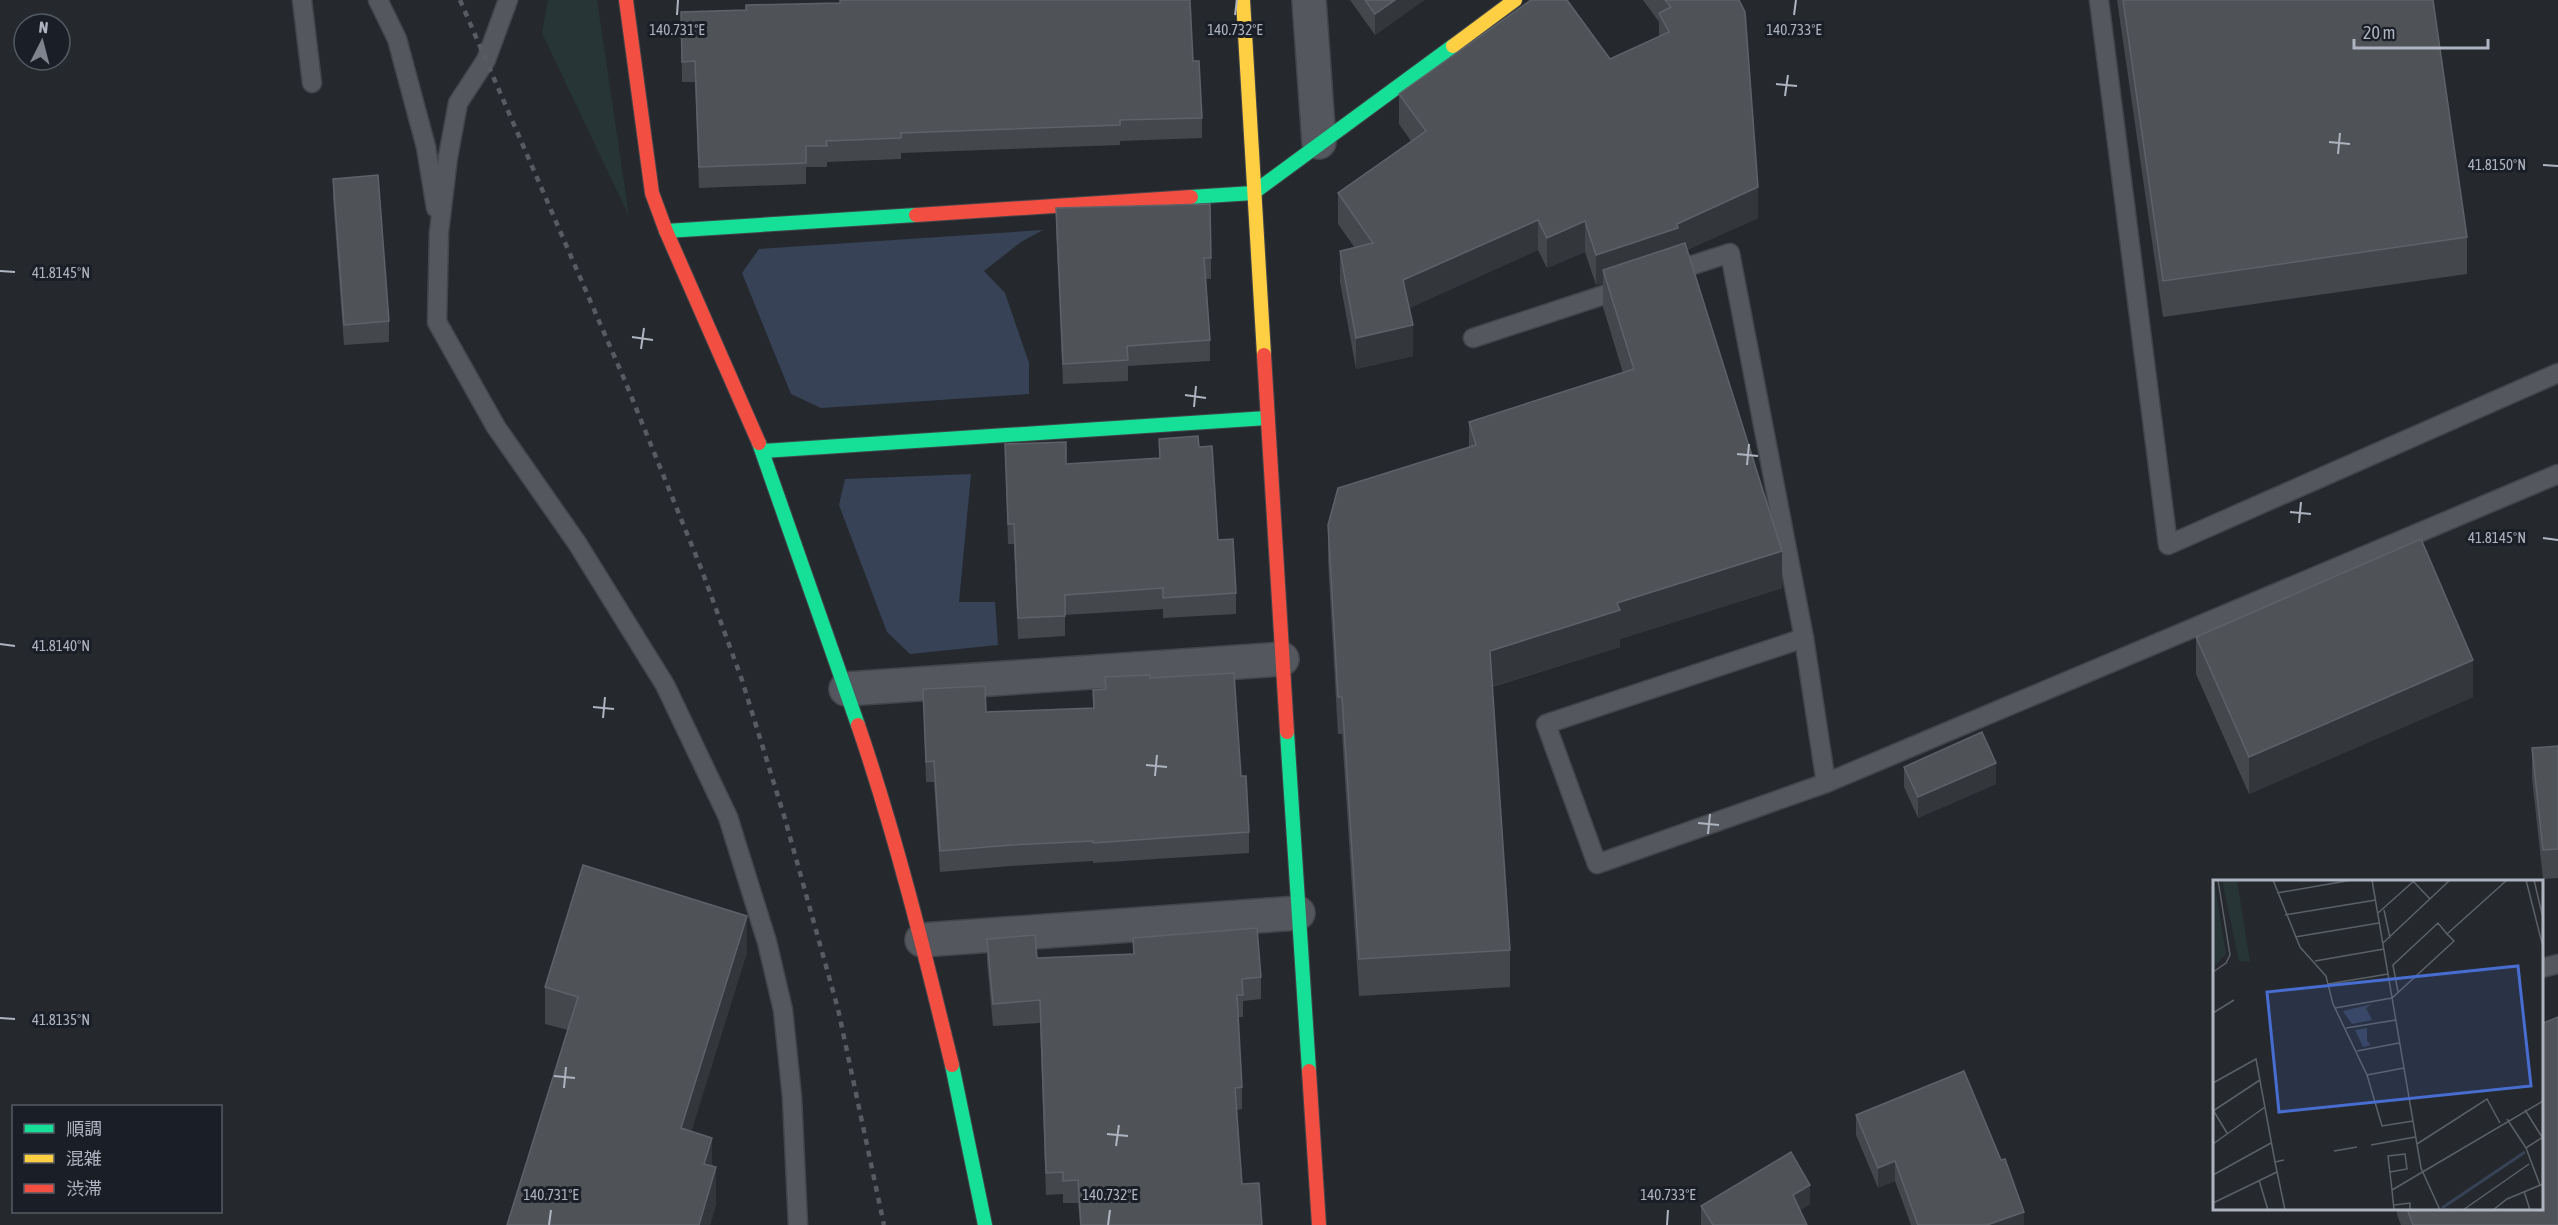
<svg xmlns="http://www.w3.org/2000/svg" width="2558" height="1225" font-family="'Asap Condensed','Noto Sans JP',sans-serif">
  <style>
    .green { fill: #273536 }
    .water { fill: #374256 }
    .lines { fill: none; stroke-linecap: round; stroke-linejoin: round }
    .lane-casing { stroke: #424549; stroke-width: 21 }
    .street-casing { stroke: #424549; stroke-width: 36 }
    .fast-casing { stroke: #424549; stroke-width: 16 }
    .slow-casing { stroke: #424549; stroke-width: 16 }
    .jam-casing { stroke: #424549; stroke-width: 16 }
    .lane { stroke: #54575d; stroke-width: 18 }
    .street { stroke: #54575d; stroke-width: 33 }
    .fast { stroke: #16e098; stroke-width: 14 }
    .slow { stroke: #ffcf43; stroke-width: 14 }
    .jam { stroke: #f24e42; stroke-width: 14 }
    .rail { stroke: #585b61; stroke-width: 4.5; stroke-dasharray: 6 6; stroke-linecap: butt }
    .wall { fill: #44474c }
    .shaded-wall { fill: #33363b }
    .building { fill: #4f5358; stroke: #5e6268; stroke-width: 1.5 }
    .ticks { fill: none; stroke: #aeb4c0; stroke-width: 2 }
    .inset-river { fill: none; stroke: #374256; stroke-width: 3 }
    .inset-road { fill: none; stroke: #5c6168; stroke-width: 1.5 }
    .view { fill: #486dd1; fill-opacity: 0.15; stroke: #486dd1; stroke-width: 3 }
    .inset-edge { fill: none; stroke: #aeb4c0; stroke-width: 3 }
    .ticks-label { font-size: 15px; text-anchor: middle; fill: #aeb4c0; stroke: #1a1f27; stroke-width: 6; stroke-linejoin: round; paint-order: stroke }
  </style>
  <rect width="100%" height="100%" fill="#25292e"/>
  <polygon class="green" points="548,0 597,0 629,216 542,33"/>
  <g class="water">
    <polygon points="1043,230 1021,242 984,271 1005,293 1029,363 1029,394 821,408 791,394 742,273 759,249"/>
    <polygon points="971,474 959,602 995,602 998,645 910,654 887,632 839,505 845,479"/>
  </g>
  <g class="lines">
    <defs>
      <g id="lane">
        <polyline points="302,0 312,83"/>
        <polyline points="378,0 397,39 426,147 436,208"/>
        <polyline points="508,0 486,60 458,103 448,157 439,232 437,322 496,427 577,543 665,685 728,817 767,942 783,1010 792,1097 798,1225"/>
        <polyline points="2099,0 2168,545 2558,373"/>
        <polyline points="1668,273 1730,253 1804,638 1826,783 2558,474"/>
        <polyline points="1473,338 1625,288"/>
        <polyline points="1804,638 1546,724 1597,864 1826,783"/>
        <polyline points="2542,968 2558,964"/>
      </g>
      <g id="street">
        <polyline points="1309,0 1319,142"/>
        <polyline points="846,689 1282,659"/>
        <polyline points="922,940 1298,913"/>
      </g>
      <g id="fast">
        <polyline points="1191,197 1253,193 1453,46"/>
        <polyline points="666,231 916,215"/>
        <polyline points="759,443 858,725"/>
        <polyline points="763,451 1267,418"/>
        <polyline points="1287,732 1309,1071"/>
        <polyline points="952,1065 985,1225"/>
      </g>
      <g id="slow">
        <polyline points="1243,0 1264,355"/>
        <polyline points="1453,46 1515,0"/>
      </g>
      <g id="jam">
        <polyline points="626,0 652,193 666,231 759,443"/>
        <polyline points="916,215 1191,197"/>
        <polyline points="1264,355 1287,732"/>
        <path d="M858,725c38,111 66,225 94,340"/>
        <polyline points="1309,1071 1319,1225"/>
      </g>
    </defs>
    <use href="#lane" class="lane-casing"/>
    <use href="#street" class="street-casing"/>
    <use href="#fast" class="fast-casing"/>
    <use href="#slow" class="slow-casing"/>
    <use href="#jam" class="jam-casing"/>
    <use href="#lane" class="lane"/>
    <use href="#street" class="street"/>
    <use href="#fast" class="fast"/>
    <use href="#slow" class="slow"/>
    <use href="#jam" class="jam"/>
    <polyline class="rail" points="460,0 625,381 701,568 742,680 785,819 838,1009 884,1225"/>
  </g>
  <g class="wall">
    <polygon points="1350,0 1424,0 1375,35"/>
    <polygon points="1643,0 1739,0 1758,218 1687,250 1782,588 1620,639 1620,647 1492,687 1510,950 1510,987 1359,996 1342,734 1338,734 1328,561 1328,525 1469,447 1469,422 1623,373 1603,307 1603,283 1596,285 1585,252 1547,268 1538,250 1409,308 1413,356 1356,369 1340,282 1340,251 1355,248 1338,224 1338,193 1411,141 1399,124 1399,94 1610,59 1659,37 1659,22"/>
    <polygon points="2117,0 2433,0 2467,237 2467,274 2163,317"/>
    <polygon points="746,10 1193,61 1202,118 1202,138 1120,141 1120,145 901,153 901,159 827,162 827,167 806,167 806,184 699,188 695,82 682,82 681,12"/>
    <polygon points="333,179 389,321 389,342 344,345 333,199"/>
    <polygon points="1056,208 1211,258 1211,279 1206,279 1210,340 1210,361 1128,366 1128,381 1063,384 1056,228"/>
    <polygon points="1159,439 1199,447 1218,540 1236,593 1236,614 1163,618 1163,609 1065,615 1065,636 1018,639 1014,544 1008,544 1005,444 1066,464 1159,458"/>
    <polygon points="2196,637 2473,697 2249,794 2196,674"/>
    <polygon points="1105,677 1150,678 1241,776 1249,832 1249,853 1093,863 1093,861 1011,866 940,872 934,782 926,782 923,689 986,712 1093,708 1093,690 1105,689"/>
    <polygon points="2558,746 2558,878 2543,879 2532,778 2532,748"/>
    <polygon points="1904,767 1996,784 1918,818 1904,787"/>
    <polygon points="1133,938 1261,977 1261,999 1243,1001 1243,1017 1238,1017 1242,1087 1242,1109 1237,1110 1242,1184 1262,1225 1080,1225 1078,1203 1063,1203 1063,1194 1046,1195 1040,1023 993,1026 987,962 987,939 1037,958 1133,954"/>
    <polygon points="747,952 691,1131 712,1166 716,1204 710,1225 507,1225 568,1030 545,1024 545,987"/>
    <polygon points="1856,1115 2001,1160 2024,1225 1911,1225 1895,1181 1878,1188 1856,1135"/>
    <polygon points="1810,1204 1800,1210 1807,1225 1701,1225 1701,1206"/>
    <polygon points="2397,1209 2541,1209 2558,1225 2401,1225 2397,1215"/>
  </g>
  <g class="shaded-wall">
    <polygon points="1395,0 1424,0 1375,35 1375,14"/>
    <polygon points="1758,187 1758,218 1678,254 1603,270 1603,283 1596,285 1596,255 1677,224"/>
    <polygon points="1538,220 1538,250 1403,311 1403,280"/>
    <polygon points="1585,221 1585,252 1547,268 1547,238"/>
    <polygon points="1413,325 1413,356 1356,369 1356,338"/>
    <polygon points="1782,551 1782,588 1620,639 1620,647 1490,687 1490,651 1617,603"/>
    <polygon points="2473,660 2473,697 2249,794 2249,757"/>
    <polygon points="1996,763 1996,784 1918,818 1918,797"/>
    <polygon points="747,916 747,952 681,1165 681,1128"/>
    <polygon points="712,1138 712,1174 704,1164"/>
    <polygon points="1895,1161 1895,1181 1878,1188 1878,1168"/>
    <polygon points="716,1167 716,1204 710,1225 699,1225"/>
    <polygon points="1810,1185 1810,1204 1793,1215 1793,1195"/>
    <polygon points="2024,1212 2024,1225 1987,1225"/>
  </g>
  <g class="building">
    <polygon points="840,0 1190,0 1193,61 1199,61 1202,118 1120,120 1120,125 901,133 901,138 826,141 827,146 806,146 806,163 699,167 695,61 682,62 681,12 746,10 746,5 840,3"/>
    <polygon points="1365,0 1395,0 1375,14"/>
    <polygon points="1531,0 1567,0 1610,59 1669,32 1659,13 1671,7 1665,0 1739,0 1745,12 1758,187 1677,224 1678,228 1596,255 1585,221 1547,238 1538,220 1403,280 1413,325 1356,338 1340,251 1373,243 1338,193 1426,131 1399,94"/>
    <polygon points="2123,0 2433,0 2467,237 2163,281"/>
    <polygon points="378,175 389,321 344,325 333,179"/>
    <polygon points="1210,204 1211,258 1204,258 1210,340 1127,346 1128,360 1063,364 1056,208"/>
    <polygon points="1685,243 1782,551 1617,603 1620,610 1490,651 1510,950 1359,959 1342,697 1338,697 1328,525 1338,488 1476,445 1469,422 1634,369 1603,270"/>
    <polygon points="1198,436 1199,447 1212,446 1218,540 1233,539 1236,593 1163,598 1163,588 1065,595 1065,616 1018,618 1014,524 1008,524 1005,444 1066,442 1066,464 1160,458 1159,439"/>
    <polygon points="2421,539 2473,660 2249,757 2196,637"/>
    <polygon points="1234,673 1241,776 1246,776 1249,832 1093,843 1093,841 1011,845 940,851 934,761 926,762 923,689 985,686 986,712 1094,708 1093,690 1106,689 1105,677 1150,675 1150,678"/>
    <polygon points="1982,732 1996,763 1918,797 1904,767"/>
    <polygon points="2558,746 2558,849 2543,850 2532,748"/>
    <polygon points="583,865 747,916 681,1128 712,1138 704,1164 716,1167 699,1225 507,1225 578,997 545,987"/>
    <polygon points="1257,928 1261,977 1242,979 1243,995 1237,995 1242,1087 1235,1088 1242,1184 1259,1183 1262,1225 1081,1225 1078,1180 1063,1181 1063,1172 1046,1173 1040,1000 993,1004 987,939 1035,935 1037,958 1134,954 1133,938"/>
    <polygon points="2558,1017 2558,1225 2413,1225 2407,1209 2541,1209 2541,1024"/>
    <polygon points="1964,1071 2001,1160 2005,1159 2024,1212 1987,1225 1918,1225 1895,1161 1878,1168 1856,1115"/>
    <polygon points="1791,1152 1810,1185 1793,1195 1807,1225 1713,1225 1701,1206"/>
  </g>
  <path class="ticks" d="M677,15l1,-15M1235,15l2,-15M1794,15l2,-15M1776,84l21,2M1785,96l3,-21M2329,142l21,2M2338,154l2,-21M2543,165l15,1M0,271l15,1M632,337l21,3M641,349l3,-21M1185,395l21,3M1194,407l2,-21M1737,454l21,2M1747,465l2,-21M2290,512l21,2M2299,523l2,-21M2543,538l15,2M0,644l15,2M593,707l21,2M603,718l2,-21M1146,765l21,2M1155,776l2,-21M1698,823l21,2M1708,834l2,-20M0,1018l15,1M554,1076l21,2M564,1088l2,-21M1107,1134l21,2M1116,1146l3,-21M549,1225l2,-15M1108,1225l2,-15M1667,1225l1,-15"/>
  <g transform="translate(2213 880)">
    <rect width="330" height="330" fill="#25292e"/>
    <path d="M1,0l12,74 -13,13v-87zM9,0h15l13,82 -11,-1z" fill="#273536"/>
    <path d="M159,124l-6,4 6,12 -20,4 -9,-13zM154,148v13l4,4 -8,2 -8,-17z" fill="#374256"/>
    <path class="inset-river" d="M229,328l83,-56"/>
    <path class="inset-road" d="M60,0l27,67 26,29 7,28 34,71 15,51 31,-5M159,0l49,288 19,42M313,0l17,67M321,0l9,38M200,1l17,18M64,13l75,-13M171,30l6,28M165,33l37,-33M72,35l91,-15M82,57l84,-14M170,63l67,-63M102,81l69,-12M0,92l13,-9 4,-8 -12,-75M115,104l60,-10M185,112l-5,-27 45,-42 9,11M122,128l57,-10 62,-57 -7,-7 60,-54M0,133l21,-13M133,148l50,-8M144,171l42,-8M154,195l37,-7M0,203l43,-24 19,103M0,230l14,23M312,230l17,27M0,231l47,-31M294,239l19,29 17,-11M0,264l52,-37M204,264l70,-45 13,24M158,265l44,-8M313,268l14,37M121,271l23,-4M71,280l-9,2 10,48M177,292l17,-3 -2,-15 -17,2 4,34M0,295l58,-32M46,300l9,30M311,311l6,19M0,323l64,-31M181,325l16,-2v7M181,330l-2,-20 151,-89M250,330l66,-46M280,330l14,-11 36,-15"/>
    <path class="view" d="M305,86l13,120 -252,26 -12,-120z"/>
    <rect width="330" height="330" class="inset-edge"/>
  </g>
  <g class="ticks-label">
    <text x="677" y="35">140.731°E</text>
    <text x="1235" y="35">140.732°E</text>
    <text x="1794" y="35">140.733°E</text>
    <text x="2497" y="170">41.8150°N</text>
    <text x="61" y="278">41.8145°N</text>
    <text x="2497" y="543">41.8145°N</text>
    <text x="61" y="651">41.8140°N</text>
    <text x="61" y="1025">41.8135°N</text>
    <text x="551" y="1200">140.731°E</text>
    <text x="1110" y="1200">140.732°E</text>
    <text x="1668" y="1200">140.733°E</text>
  </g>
  <rect x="12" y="1105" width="210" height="108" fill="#1a1f27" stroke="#555b64" stroke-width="1.5"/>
  <rect x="24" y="1124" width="30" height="9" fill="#16e098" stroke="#555b64" stroke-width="1.5"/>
  <text x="66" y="1135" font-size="18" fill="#aeb4c0">順調</text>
  <rect x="24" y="1154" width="30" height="9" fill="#ffcf43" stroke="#555b64" stroke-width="1.5"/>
  <text x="66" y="1165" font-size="18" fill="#aeb4c0">混雑</text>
  <rect x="24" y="1184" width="30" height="9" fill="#f24e42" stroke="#555b64" stroke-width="1.5"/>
  <text x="66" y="1195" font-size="18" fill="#aeb4c0">渋滞</text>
  <g transform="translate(42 42) rotate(6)"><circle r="28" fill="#1a1f27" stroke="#555b64" stroke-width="1.5"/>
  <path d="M0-4.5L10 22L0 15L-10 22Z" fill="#7e838d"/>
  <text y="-9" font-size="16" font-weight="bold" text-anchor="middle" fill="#aeb4c0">N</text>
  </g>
  <path d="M2354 39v9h134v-9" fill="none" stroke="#aeb4c0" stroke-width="3"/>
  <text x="2363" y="39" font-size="18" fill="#aeb4c0" stroke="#1a1f27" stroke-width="4.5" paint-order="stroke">20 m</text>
</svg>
